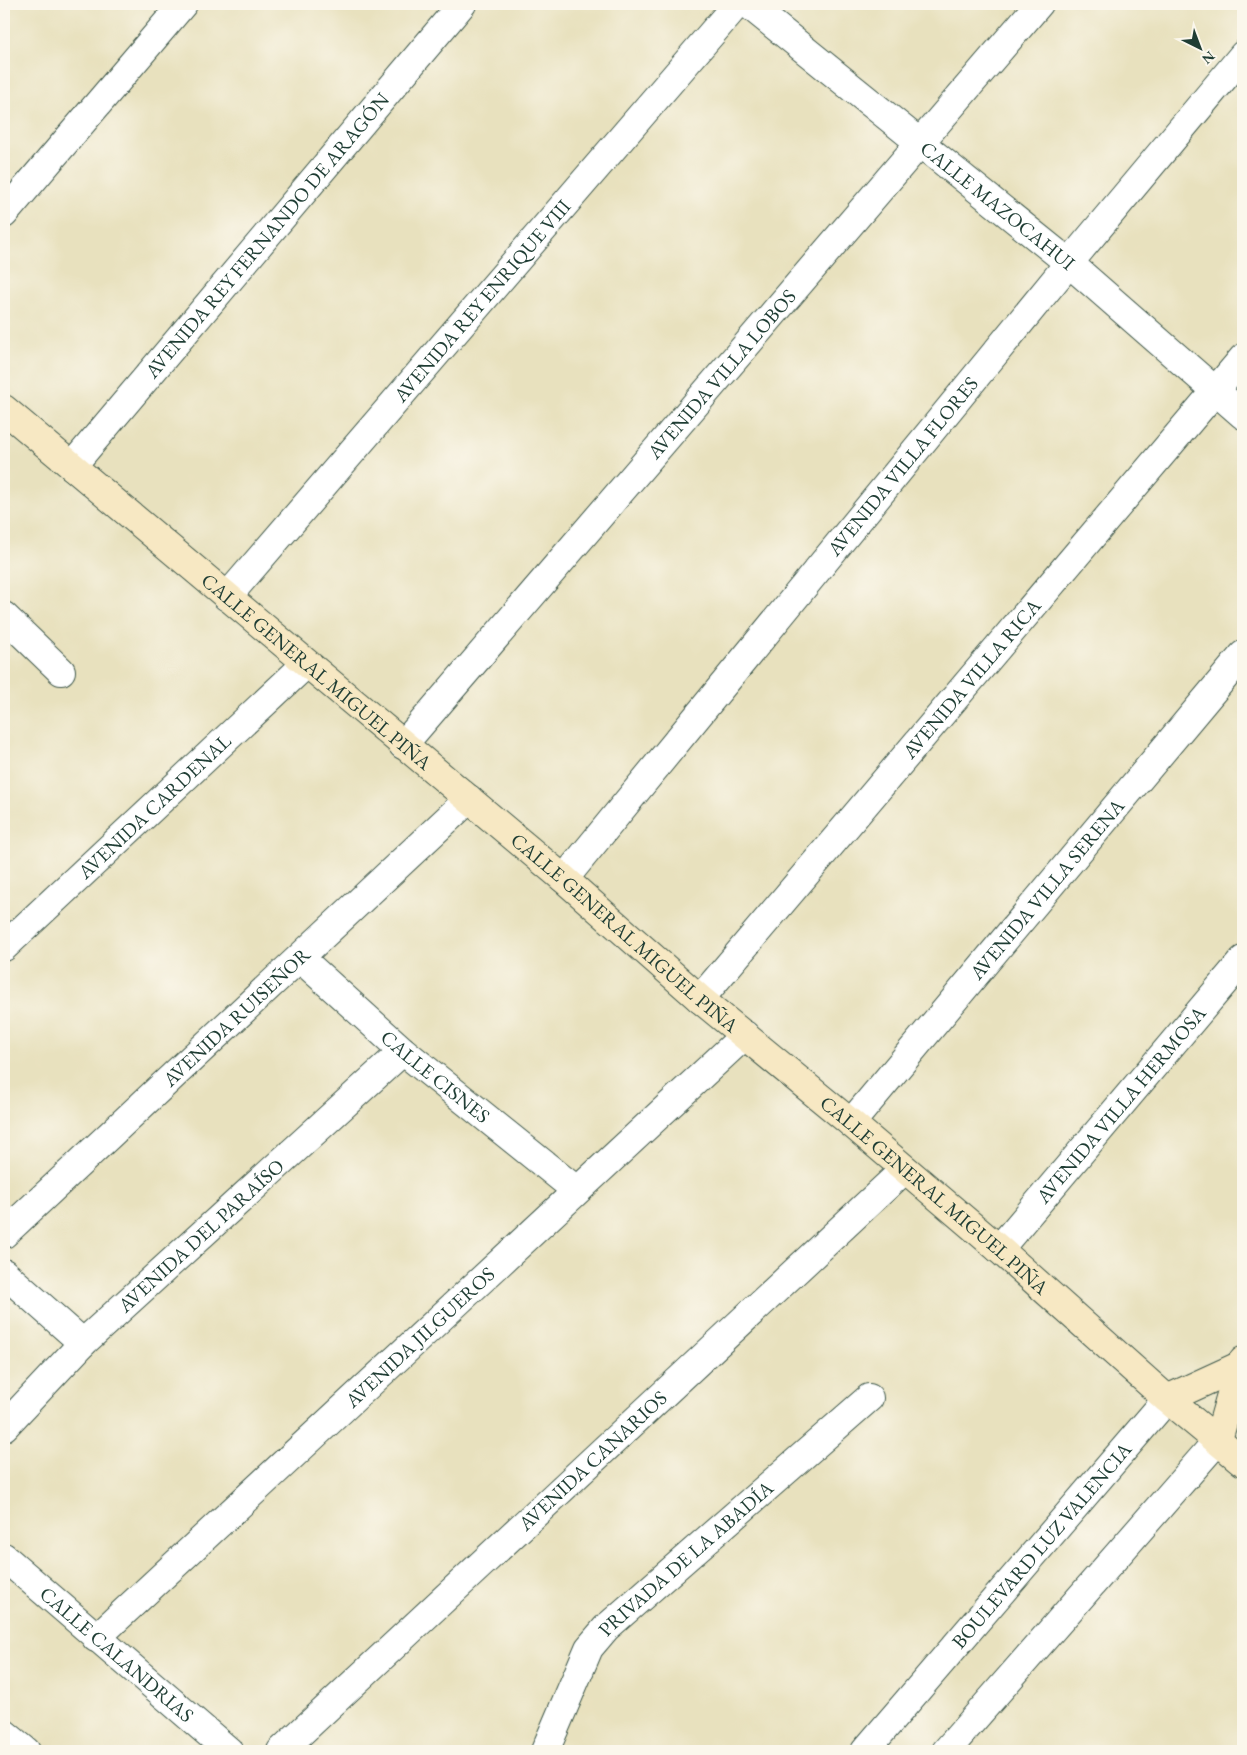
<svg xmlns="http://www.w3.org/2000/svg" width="1247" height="1755" font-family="'EB Garamond',serif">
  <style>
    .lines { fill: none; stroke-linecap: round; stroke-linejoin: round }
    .street-casing { stroke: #3d5649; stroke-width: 30 }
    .secondary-casing { stroke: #3d5649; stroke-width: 30 }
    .street { stroke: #fff; stroke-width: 28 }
    .secondary { stroke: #f7e8c3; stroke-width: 28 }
    .labels { text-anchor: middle; stroke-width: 4.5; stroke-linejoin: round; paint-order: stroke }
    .street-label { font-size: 20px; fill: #1f3d34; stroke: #fbf7ec }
  </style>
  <rect width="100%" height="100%" fill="#fbf7ec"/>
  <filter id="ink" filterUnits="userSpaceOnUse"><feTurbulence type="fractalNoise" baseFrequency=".02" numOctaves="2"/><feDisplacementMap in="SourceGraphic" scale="10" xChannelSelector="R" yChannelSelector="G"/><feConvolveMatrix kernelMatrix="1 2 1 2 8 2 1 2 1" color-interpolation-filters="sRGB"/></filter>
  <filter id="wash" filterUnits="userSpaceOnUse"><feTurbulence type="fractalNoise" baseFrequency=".0096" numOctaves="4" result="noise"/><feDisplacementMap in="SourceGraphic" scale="20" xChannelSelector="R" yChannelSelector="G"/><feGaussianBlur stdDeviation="1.12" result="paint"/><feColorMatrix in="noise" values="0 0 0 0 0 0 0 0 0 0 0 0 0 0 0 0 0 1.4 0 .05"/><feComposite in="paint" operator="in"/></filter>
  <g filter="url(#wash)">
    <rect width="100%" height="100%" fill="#e8e1be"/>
  </g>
  <g filter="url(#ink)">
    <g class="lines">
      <defs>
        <g id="street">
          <path id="s1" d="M748,4l321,259 174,152"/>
          <polyline points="4,214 183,4"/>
          <path id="s2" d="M72,466l390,-462"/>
          <path id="s3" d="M227,597l510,-593"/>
          <polyline points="4,616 61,671"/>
          <path id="s4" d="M403,745l636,-741"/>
          <path id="s5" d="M564,879l505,-616 174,-208"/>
          <path id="s6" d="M4,947l302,-283"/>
          <path id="s7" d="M300,958l103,93 173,139"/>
          <path id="s8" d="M700,999l543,-641"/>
          <path id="s9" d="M851,1123l392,-468"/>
          <path id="s10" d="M4,1234l465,-435"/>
          <path id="s11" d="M999,1249l244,-289"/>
          <polyline points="4,1273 83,1343"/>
          <path id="s12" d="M4,1427l79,-84 320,-292"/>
          <path id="s13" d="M4,1557l225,194"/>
          <path id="s14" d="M96,1638l649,-603"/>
          <polyline points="4,1733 26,1751"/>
          <path id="s15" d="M281,1751l623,-581"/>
          <path id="s16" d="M545,1751l44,-103 17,-20 263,-230"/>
          <path id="s17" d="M865,1751l302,-352"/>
          <polyline points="946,1751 1218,1440"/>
        </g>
        <g id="secondary">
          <path id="s18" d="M4,409l560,470 136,120 151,124 148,126 168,150 76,63"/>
          <polyline points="1167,1399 1239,1366"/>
          <polyline points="1218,1440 1239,1366 1243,1361"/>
        </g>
      </defs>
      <use href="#street" class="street-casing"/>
      <use href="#secondary" class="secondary-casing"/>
      <use href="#street" class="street"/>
      <use href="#secondary" class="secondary"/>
    </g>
  </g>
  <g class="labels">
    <g class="street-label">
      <text dy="7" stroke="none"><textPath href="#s1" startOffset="321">CALLE MAZOCAHUI</textPath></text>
      <text dy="7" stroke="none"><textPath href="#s2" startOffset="302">AVENIDA REY FERNANDO DE ARAGÓN</textPath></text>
      <text dy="7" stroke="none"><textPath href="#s3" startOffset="391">AVENIDA REY ENRIQUE VIII</textPath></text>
      <text dy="7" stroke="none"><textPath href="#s4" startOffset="489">AVENIDA VILLA LOBOS</textPath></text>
      <text dy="7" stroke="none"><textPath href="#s5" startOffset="534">AVENIDA VILLA FLORES</textPath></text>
      <text dy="7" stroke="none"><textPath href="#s18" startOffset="408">CALLE GENERAL MIGUEL PIÑA</textPath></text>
      <text dy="7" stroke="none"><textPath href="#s8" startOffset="420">AVENIDA VILLA RICA</textPath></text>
      <text dy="7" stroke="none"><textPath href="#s6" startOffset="206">AVENIDA CARDENAL</textPath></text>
      <text dy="7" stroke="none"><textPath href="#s9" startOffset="305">AVENIDA VILLA SERENA</textPath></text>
      <text dy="7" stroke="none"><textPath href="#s18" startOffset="812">CALLE GENERAL MIGUEL PIÑA</textPath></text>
      <text dy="7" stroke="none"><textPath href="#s10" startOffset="318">AVENIDA RUISEÑOR</textPath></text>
      <text dy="7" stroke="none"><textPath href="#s7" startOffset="180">CALLE CISNES</textPath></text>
      <text dy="7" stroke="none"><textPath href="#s11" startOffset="189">AVENIDA VILLA HERMOSA</textPath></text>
      <text dy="7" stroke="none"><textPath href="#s18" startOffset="1218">CALLE GENERAL MIGUEL PIÑA</textPath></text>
      <text dy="7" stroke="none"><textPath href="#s12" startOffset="275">AVENIDA DEL PARAÍSO</textPath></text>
      <text dy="7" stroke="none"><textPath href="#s14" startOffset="442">AVENIDA JILGUEROS</textPath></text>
      <text dy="7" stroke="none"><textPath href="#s15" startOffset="426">AVENIDA CANARIOS</textPath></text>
      <text dy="7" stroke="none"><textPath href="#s17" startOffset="271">BOULEVARD LUZ VALENCIA</textPath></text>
      <text dy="7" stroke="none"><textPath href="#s16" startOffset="244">PRIVADA DE LA ABADÍA</textPath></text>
      <text dy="7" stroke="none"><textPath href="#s13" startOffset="149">CALLE CALANDRIAS</textPath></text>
    </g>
  </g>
  <rect width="1247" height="1755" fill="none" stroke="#fbf7ec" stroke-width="20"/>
  <g transform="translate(1200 48) rotate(138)" stroke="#fbf7ec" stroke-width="4" paint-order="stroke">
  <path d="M0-4L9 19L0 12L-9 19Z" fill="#1f3d34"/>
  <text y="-8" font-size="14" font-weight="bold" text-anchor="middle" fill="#1f3d34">N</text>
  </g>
</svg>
